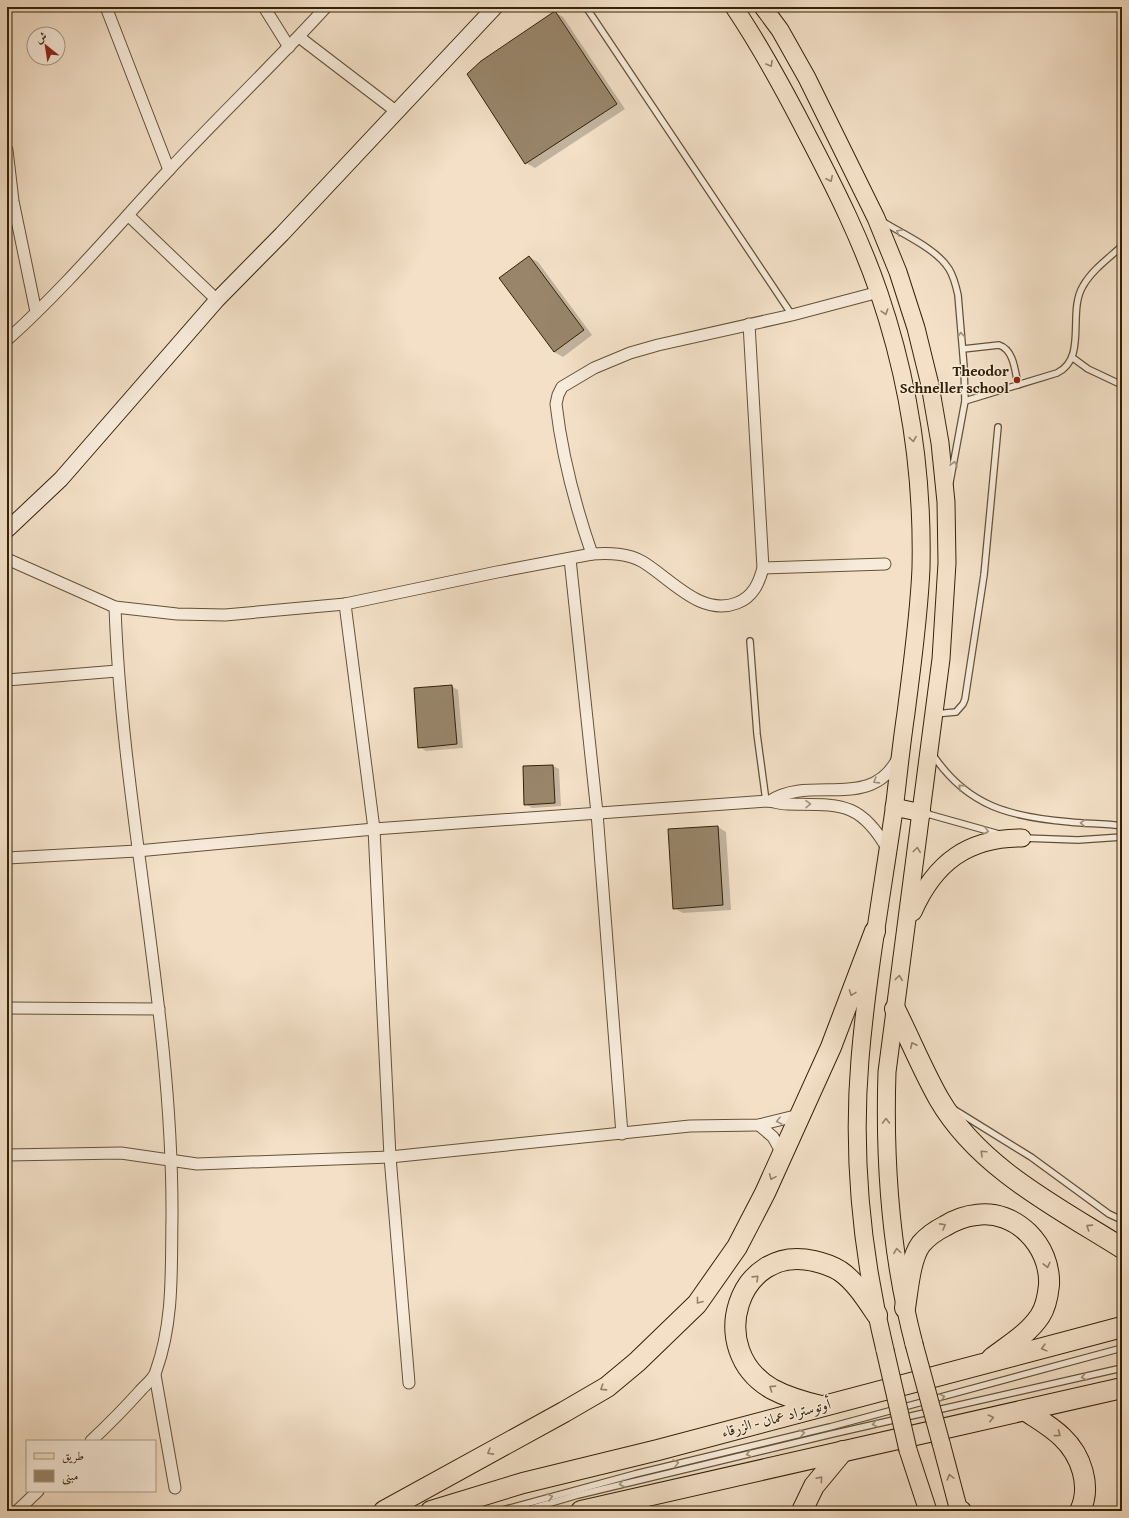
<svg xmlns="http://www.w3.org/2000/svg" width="1129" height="1518" font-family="'Gentium Book Plus',Amiri,serif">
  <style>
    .shadow { fill: #0003 }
    .building { fill: #98856a; stroke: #352206 }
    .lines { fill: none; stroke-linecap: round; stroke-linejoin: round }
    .lane-casing { stroke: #645236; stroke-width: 8 }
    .street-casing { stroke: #645236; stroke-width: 13 }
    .secondary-casing { stroke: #352206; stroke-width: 17 }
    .primary-casing { stroke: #352206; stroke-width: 19 }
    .highway-casing { stroke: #352206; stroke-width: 22 }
    .lane { stroke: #f7ebdb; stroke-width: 5.5 }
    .street { stroke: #f7ebdb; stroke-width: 11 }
    .secondary { stroke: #f7ebdb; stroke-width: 15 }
    .primary { stroke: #f3e0c7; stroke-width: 17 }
    .highway { stroke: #f3e0c7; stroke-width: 20 }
    .primary-bridge-casing { stroke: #352206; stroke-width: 19; stroke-linecap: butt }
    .primary-bridge { stroke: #f3e0c7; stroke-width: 17 }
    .oneway { stroke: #948166 }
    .oneway2 { stroke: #a0917b }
    .poi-dot { fill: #8f2418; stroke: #f7ebdb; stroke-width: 1.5 }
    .labels { text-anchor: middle; stroke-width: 3; stroke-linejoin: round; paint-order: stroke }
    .poi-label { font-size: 15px; font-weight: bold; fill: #352206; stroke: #f7ebdb; text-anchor: end }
    .street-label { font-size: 15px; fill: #352206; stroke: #f7ebdb }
  </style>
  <rect width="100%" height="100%" fill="#f3e0c7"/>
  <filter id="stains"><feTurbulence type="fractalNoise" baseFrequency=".005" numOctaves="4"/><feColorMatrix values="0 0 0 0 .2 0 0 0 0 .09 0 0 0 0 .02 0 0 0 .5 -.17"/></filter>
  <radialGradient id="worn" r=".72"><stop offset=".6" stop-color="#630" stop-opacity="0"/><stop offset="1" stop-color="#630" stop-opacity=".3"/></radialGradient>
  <g class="shadow">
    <polygon points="555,12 563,17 625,109 535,168 526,163 468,75"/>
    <polygon points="529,257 538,262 592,335 563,357 554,352"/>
    <polygon points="451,686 458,690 463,748 426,751 419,747"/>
    <polygon points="553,766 559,769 561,806 532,808 525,804"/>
    <polygon points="718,827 726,832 731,910 683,913 674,908"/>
  </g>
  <g class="building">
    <polygon points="555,11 617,104 525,164 467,74 481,61"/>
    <polygon points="529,256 584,330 554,352 499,278"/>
    <polygon points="452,685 457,744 418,748 414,688"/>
    <polygon points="553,765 555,803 524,805 523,766"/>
    <polygon points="718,826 723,905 673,909 668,829"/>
  </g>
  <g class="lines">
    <defs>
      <g id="lane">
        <polyline points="586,7 792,315"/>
        <path d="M882,221c20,13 54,27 67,48 5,8 7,17 9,26l6,72 1,34 -15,81"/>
        <path d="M963,349l36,-4c15,5 16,26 19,40"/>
        <polyline points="1073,358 1088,369 1122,385"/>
        <path d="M965,401l92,-28c31,-15 10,-61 26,-87 9,-16 26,-28 39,-40"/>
        <polyline points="750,641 757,734 766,801"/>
        <polyline points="935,714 956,712 963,704 965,699 984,575 998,427"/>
        <path d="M933,755c35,52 78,62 137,67 17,2 35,1 52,4"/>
        <polyline points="924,813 999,834"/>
        <polyline points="1023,838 1078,840 1122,837"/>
        <polyline points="955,1110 1031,1157 1109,1214 1122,1220"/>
        <polyline points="499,1511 635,1474 830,1427 1122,1348"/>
        <polyline points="523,1511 578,1495 832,1434 1122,1368"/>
      </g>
      <g id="street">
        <polyline points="106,7 169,170"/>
        <polyline points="264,7 289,47"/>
        <polyline points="299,37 397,112"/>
        <polyline points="7,150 13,201 36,312"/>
        <polyline points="128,215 217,300"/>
        <path d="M7,340c58,-52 108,-112 161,-169 52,-56 107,-108 158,-164"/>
        <path d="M592,554c-17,-49 -30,-98 -36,-150l2,-9 4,-8 32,-19 36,-15 28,-8 134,-30 87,-23"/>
        <path d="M7,559l108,48 62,7 48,1 120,-11 152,-32 95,-18c17,-1 36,-1 51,8 28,17 58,55 94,41 16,-6 22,-20 26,-35l-14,-244"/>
        <polyline points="570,559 597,813 622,1134"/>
        <polyline points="763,568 885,564"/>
        <polyline points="345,604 374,829 390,1157 409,1383"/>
        <polyline points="7,680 117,671"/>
        <path d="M770,801c41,-27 101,11 128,-43"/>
        <path d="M7,858l130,-7 237,-22 392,-28c7,0 14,3 21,3 52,1 73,-4 101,46"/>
        <polyline points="7,1008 159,1009"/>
        <polyline points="759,1125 773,1137 782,1153"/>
        <polyline points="7,1155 121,1153 197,1164 390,1157 690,1126 759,1125 799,1115"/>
        <polyline points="155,1375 175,1488"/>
        <path d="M91,1441c17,-16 33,-32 49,-50 5,-6 14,-12 16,-20 18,-50 15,-102 16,-154 1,-205 -50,-406 -57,-610"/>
        <polyline points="17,1511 38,1491"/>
      </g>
      <polyline id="secondary" points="7,530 61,479 217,300 282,234 495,7"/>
      <g id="primary">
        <path d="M734,7c29,43 53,88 76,133 26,50 51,100 69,153 30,88 44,182 42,275 -2,49 -9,97 -15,145 -5,33 -8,65 -12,97 -12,83 -27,166 -34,249 -8,97 2,197 25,291"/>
        <path d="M763,7l17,23 27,48 69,140 22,54 18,56 14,57 10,58 6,59 1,61 -6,96 -54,413c-3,91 4,184 27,272"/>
        <polyline points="894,807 922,813"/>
        <path d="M913,912c22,-50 55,-74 109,-74"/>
        <polyline points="941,1443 959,1511"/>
        <polyline points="908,1450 928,1511"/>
      </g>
      <g id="highway">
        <path d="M895,1009c15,30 28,62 44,90 40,69 118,108 183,149"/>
        <path d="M905,1308c3,-18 5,-49 16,-64 6,-7 16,-14 24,-18 10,-6 20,-10 31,-11 40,-6 75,31 73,70 -1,10 -3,22 -9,31 -12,18 -31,29 -48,42"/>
        <path d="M821,1406c-17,-4 -34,-9 -49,-17 -68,-39 -34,-146 42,-128 9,2 18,5 26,10 15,10 27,29 37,44"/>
        <path d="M1026,1411c12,8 26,16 36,26 19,18 30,49 18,74"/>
        <polyline points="959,1510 961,1511"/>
        <polyline points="384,1511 564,1412 607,1387 637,1362 697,1304 737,1247 765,1193 831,1047 875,931"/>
        <polyline points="431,1511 523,1483 658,1450 1122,1327"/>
        <polyline points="581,1511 1122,1388"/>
        <polyline points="802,1511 814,1486 843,1451"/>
      </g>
    </defs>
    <use href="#lane" class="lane-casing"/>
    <use href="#street" class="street-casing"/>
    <use href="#secondary" class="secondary-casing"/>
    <use href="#primary" class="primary-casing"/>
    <use href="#highway" class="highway-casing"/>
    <use href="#lane" class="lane"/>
    <use href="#street" class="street"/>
    <use href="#secondary" class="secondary"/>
    <use href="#primary" class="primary"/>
    <use href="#highway" class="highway"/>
    <defs>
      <g id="primary-bridge">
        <polyline points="914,1344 941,1443"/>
        <polyline points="885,1350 908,1450"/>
      </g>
    </defs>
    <use href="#primary-bridge" class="primary-bridge-casing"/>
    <use href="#primary-bridge" class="primary-bridge"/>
  </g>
  <defs><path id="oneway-chevron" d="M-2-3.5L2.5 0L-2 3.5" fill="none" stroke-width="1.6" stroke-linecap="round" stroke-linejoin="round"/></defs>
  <g class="oneway">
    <use href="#oneway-chevron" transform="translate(770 64) rotate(61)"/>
    <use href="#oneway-chevron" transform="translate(830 179) rotate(64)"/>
    <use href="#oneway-chevron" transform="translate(885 312) rotate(73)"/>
    <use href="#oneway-chevron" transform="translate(913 439) rotate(81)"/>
    <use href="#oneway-chevron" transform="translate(917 850) rotate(-83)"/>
    <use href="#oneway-chevron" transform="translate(899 978) rotate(-83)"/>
    <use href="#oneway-chevron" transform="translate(852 993) rotate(111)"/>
    <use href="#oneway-chevron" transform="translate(913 1045) rotate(-116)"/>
    <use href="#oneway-chevron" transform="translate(886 1121) rotate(-90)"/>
    <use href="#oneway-chevron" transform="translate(983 1153) rotate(-137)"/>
    <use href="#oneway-chevron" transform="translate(772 1177) rotate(114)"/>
    <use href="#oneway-chevron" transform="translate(943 1226) rotate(-29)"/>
    <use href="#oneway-chevron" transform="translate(1089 1227) rotate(-147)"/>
    <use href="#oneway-chevron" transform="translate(897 1251) rotate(-98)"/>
    <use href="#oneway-chevron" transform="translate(1047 1265) rotate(76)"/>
    <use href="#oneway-chevron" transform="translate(756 1278) rotate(-44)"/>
    <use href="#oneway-chevron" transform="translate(699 1301) rotate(128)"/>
    <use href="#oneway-chevron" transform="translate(1044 1348) rotate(165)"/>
    <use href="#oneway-chevron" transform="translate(603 1388) rotate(147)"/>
    <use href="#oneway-chevron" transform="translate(772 1388) rotate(-147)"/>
    <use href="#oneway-chevron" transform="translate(991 1418) rotate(-12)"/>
    <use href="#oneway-chevron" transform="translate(1058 1434) rotate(37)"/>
    <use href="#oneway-chevron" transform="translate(490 1452) rotate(151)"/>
    <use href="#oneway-chevron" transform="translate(950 1477) rotate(-105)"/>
    <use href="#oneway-chevron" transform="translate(820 1479) rotate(-49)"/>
  </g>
  <g class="oneway2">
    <use href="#oneway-chevron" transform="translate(899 232) rotate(-149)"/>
    <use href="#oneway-chevron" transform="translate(961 335) rotate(-95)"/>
    <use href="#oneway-chevron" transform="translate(954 464) rotate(-78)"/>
    <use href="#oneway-chevron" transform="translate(876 781) rotate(148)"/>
    <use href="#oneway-chevron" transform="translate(961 787) rotate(-138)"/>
    <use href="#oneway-chevron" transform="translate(808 804) rotate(-1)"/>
    <use href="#oneway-chevron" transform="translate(1083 823) rotate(-177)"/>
    <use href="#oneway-chevron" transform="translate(986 831) rotate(14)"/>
    <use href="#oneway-chevron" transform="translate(779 1121) rotate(166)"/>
    <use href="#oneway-chevron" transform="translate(1084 1377) rotate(168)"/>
    <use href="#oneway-chevron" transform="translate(942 1397) rotate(-15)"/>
    <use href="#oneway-chevron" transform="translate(875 1424) rotate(167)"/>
    <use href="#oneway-chevron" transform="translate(802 1433) rotate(-13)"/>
    <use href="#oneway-chevron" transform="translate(749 1454) rotate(167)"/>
    <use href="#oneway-chevron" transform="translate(676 1463) rotate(-14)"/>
    <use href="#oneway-chevron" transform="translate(622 1484) rotate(166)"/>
    <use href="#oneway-chevron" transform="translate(550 1497) rotate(-15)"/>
  </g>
  <circle class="poi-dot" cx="1017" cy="380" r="4"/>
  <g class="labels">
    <g class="poi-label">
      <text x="1009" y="376">Theodor<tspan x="1009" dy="17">Schneller school</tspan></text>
    </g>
    <g class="street-label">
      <text transform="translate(776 1418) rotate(-15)" y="5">أوتوستراد عمان - الزرقاء</text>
    </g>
  </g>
  <rect width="1129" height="1518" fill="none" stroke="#f3e0c7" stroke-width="24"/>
  <rect x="8" y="8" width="1113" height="1502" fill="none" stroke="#352206" stroke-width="2"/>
  <rect x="12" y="12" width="1105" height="1494" fill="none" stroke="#352206"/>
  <rect x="26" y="1440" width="130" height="52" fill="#f7ebdb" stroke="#a99b86"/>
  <rect x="34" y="1453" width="20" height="6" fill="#f3e0c7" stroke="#a99b86"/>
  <text x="62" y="1460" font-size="12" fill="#352206">طريق</text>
  <rect x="34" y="1470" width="20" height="12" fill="#98856a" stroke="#a99b86"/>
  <text x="62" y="1480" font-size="12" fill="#352206">مبنى</text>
  <g transform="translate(46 46) rotate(330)"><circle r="19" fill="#f7ebdb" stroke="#a99b86"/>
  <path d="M0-3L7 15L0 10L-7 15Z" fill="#8f2418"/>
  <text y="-6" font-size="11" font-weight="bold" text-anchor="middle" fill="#352206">ش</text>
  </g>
  <rect width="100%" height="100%" filter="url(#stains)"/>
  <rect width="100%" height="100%" fill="url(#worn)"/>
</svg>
